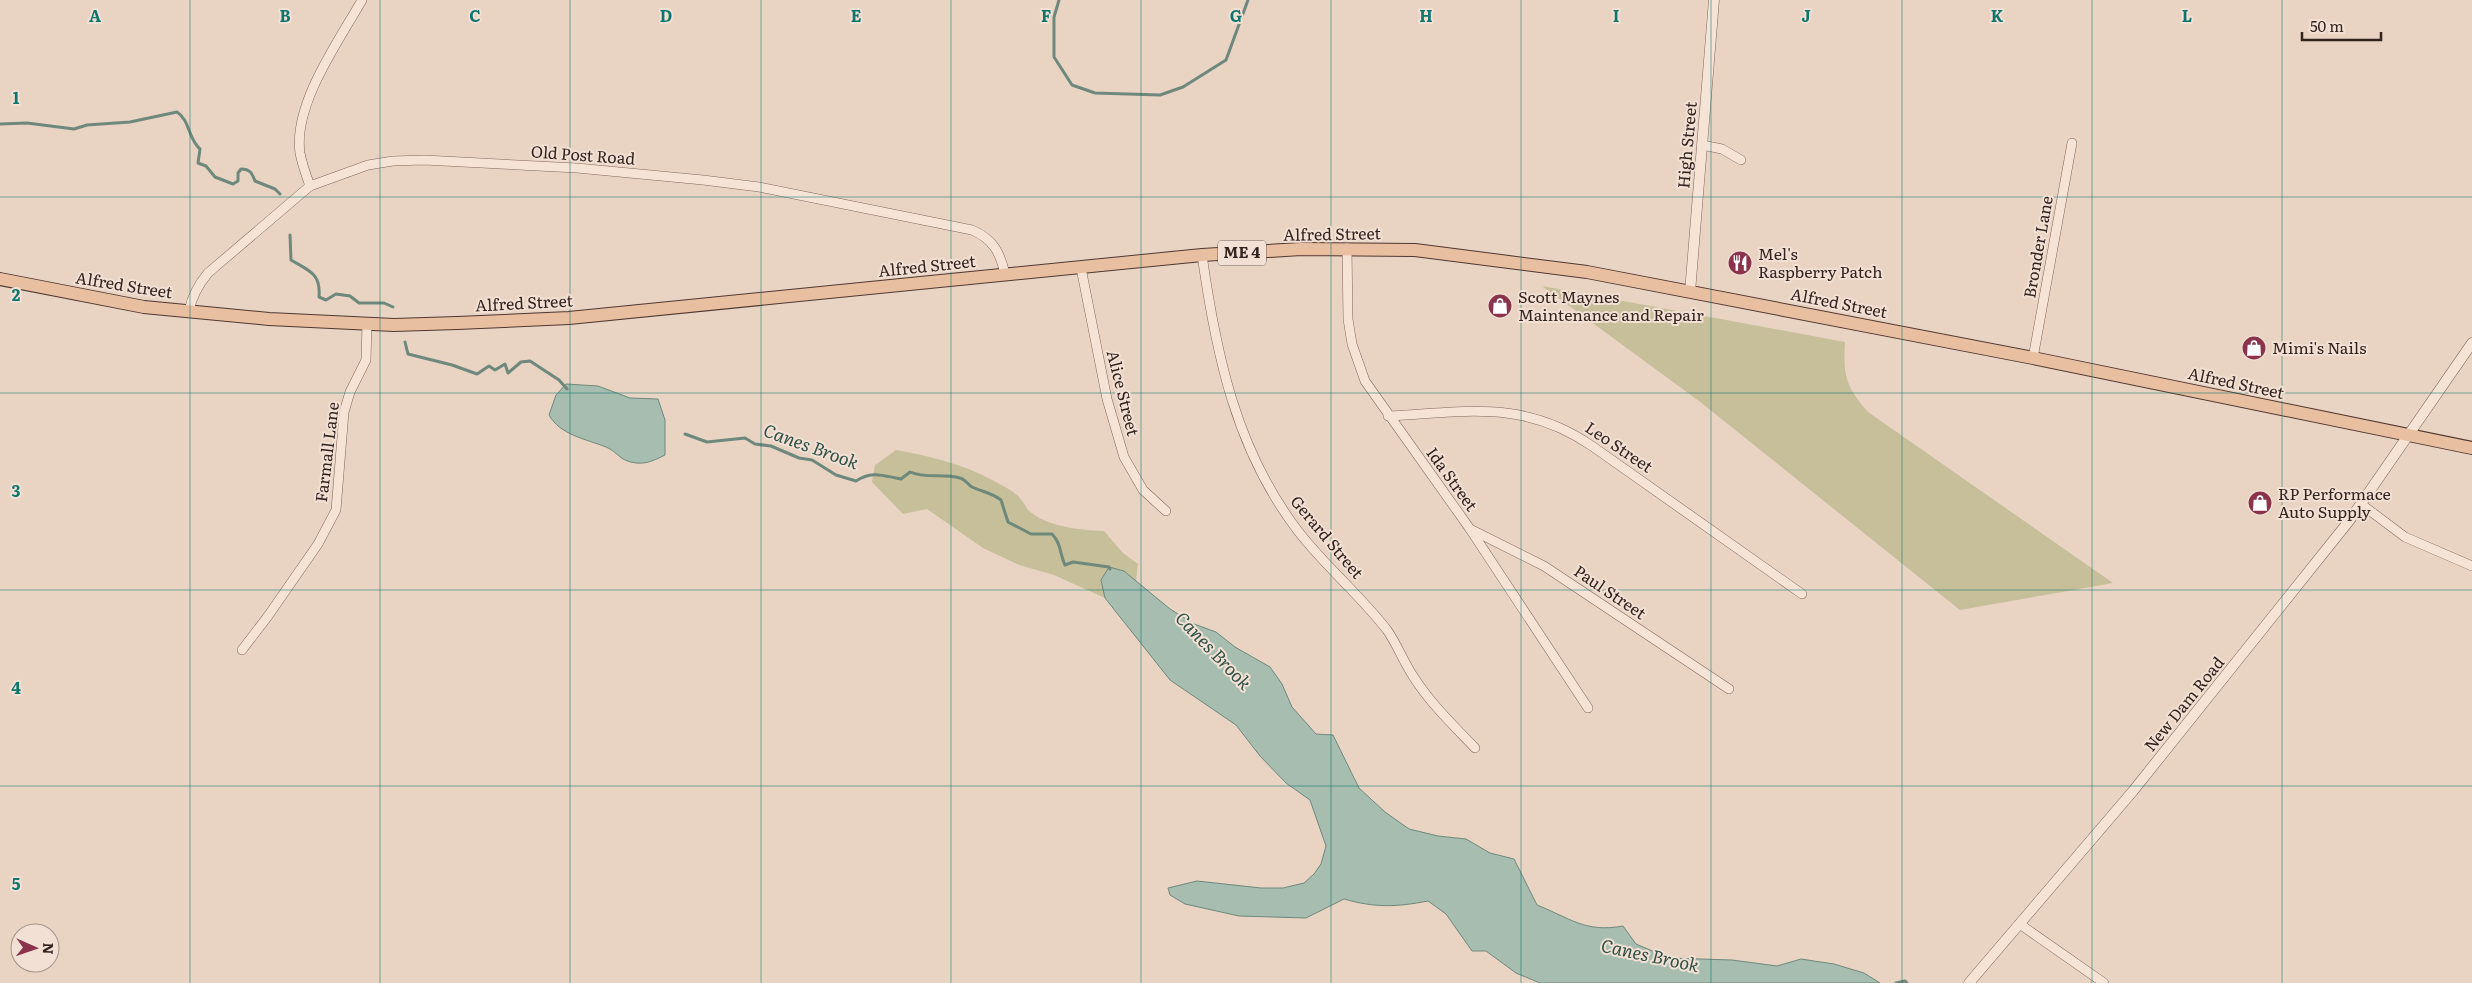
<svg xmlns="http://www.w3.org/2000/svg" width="2472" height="983" font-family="Literata,serif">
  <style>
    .green { fill: #c6bf99 }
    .water { fill: #a6bdb0; stroke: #6e897b }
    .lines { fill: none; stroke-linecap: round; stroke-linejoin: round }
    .stream { stroke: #6e897b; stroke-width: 3 }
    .minor-casing { stroke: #82665d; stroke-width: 10 }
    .tertiary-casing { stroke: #82665d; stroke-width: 11 }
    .primary-casing { stroke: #503730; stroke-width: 14 }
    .minor { stroke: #f5e4d6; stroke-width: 9 }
    .tertiary { stroke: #f5e4d6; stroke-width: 10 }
    .primary { stroke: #e8bfa0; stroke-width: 12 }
    .grid { fill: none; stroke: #0f766e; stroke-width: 1; stroke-opacity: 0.55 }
    .labels { text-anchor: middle; stroke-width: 4; stroke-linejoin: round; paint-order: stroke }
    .shield { fill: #f1e0d3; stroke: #6c5c55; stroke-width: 1 }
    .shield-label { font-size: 15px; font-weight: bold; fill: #33231f }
    .street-label { font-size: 16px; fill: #33231f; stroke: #f1e0d3 }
    .poi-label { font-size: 16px; fill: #33231f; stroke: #f1e0d3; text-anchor: start }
    .water-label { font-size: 18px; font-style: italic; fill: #305146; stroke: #f1e0d3 }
    .grid-label { font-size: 16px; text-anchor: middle; font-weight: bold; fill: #0f766e; stroke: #f1e0d3; stroke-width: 4; stroke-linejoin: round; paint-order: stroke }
  </style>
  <rect width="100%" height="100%" fill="#e9d4c4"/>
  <g class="green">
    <path d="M1542,286l303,56c-2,35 1,44 23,70l245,171 -153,27 -261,-209z"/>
    <path d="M896,450c34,6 67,14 98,31 8,4 19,10 25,16 4,4 6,9 9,13 19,17 52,20 76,21l19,22 15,11 -2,17 -12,-10 -23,9 4,18 -51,-23 -35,-10 -36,-17 -56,-39 -24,5 -31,-32 3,-17z"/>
  </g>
  <g class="water">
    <path d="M566,384l32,2 32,12 28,1 7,21v35c-10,5 -18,9 -29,8 -17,-2 -18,-11 -30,-16 -20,-8 -46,-12 -57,-32l7,-20z"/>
    <path d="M1109,567l15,4 46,38 24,15 22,8 19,15 35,20 12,17 10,23 24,27 17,1 26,53 26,24 24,17 29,7 28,3 24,14 24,6 23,46c33,13 48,28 86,21l13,18 33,14 63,2 45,6 24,-7 33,5 30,9 16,10h-340l-24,-10 -30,-22h-14l-26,-37 -18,-13c-31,6 -53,7 -84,-2l-38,19 -67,-2 -54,-12 -15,-9 -2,-7 29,-7 64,7h22l21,-5 10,-9 7,-10 5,-18 -16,-46 -24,-17 -26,-27 -24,-31 -66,-45 -65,-82 -4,-18z"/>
  </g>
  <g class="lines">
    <g class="stream">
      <polyline points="1059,0 1054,17 1054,57 1072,85 1095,93 1160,95 1183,87 1226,60 1248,0"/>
      <path d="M0,124l27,-1 47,6 13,-4 43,-3 47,-10c13,8 11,27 23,37l-2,14 8,3 9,11 18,7 5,-3v-8l3,-4c9,0 11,4 14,12l20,8 5,5"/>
      <path d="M290,235l1,25c18,11 30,13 28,37l7,3 10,-6 14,2 9,7h25l9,4"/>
      <polyline points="405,342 408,354 452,365 477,374 489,366 495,370 505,364 508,373 521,362 530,361 559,380 567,389"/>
      <path d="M685,434l22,8 38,-4 10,6 16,2 28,12 13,2 24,15 20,6c16,-11 28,-5 45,-2l9,-7c16,7 33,1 50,6 5,1 8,7 12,9 11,5 20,6 29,13l7,22 23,12h21c10,11 7,18 13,31l8,-3 36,5 1,2"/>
      <polyline points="1896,983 1905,981 1907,983"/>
    </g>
    <defs>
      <g id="minor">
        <polyline points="1702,145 1722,149 1741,160"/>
        <path d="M310,186c-4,-11 -8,-22 -10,-33 -7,-49 39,-112 62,-153"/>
        <polyline points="1347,248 1348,319 1352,344 1365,381 1470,529 1588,708"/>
        <path d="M1202,255c14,99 34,195 96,276 27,35 62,64 89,99 10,14 16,31 26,46 17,27 40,49 62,72"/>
        <polyline points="1081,268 1107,399 1124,457 1143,490 1166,511"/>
        <path d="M189,311c3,-15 9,-26 19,-38l102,-87 58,-21 25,-4 31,-1 153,8 126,12 56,7 213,43c21,9 28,22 33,44"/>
        <polyline points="2033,358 2072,143"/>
        <path d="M1388,416c77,-4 136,-17 204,30l210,148"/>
        <polyline points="2361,504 2405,537 2472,566"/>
        <polyline points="1470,529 1544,566 1729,689"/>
        <polyline points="242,650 268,616 318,544 336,510 344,412 350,392 366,360 367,323"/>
        <polyline points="2021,925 2104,983"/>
      </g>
      <g id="tertiary">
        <polyline points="1690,292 1714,0"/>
        <polyline points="1969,983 2133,791 2349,521 2472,343"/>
      </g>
      <polyline id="primary" points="0,279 144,307 269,319 394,325 457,323 569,318 1202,255 1301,249 1415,250 1587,272 2033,358 2472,448"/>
    </defs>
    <use href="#minor" class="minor-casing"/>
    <use href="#tertiary" class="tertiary-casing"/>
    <use href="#primary" class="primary-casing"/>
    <use href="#minor" class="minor"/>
    <use href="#tertiary" class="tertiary"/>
    <use href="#primary" class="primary"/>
  </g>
  <path class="grid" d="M190,0v983M380,0v983M570,0v983M761,0v983M951,0v983M1141,0v983M1331,0v983M1521,0v983M1711,0v983M1902,0v983M2092,0v983M2282,0v983M0,197h2472M0,393h2472M0,590h2472M0,786h2472"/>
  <defs>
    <symbol id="restaurant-disc" viewBox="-11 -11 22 22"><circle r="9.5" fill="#8a334b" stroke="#f1e0d3"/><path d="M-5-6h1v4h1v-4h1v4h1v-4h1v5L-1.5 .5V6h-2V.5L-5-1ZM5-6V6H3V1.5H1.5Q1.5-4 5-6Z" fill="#fff"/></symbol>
    <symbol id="shop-disc" viewBox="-11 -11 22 22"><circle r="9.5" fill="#8a334b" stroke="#f1e0d3"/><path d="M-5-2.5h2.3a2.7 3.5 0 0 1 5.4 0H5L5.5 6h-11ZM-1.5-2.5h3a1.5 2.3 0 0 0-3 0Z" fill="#fff"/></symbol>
  </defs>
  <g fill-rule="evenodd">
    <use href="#restaurant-disc" x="1726" y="249" width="28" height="28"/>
    <use href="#shop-disc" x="1486" y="292" width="28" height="28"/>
    <use href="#shop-disc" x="2240" y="334" width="28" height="28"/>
    <use href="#shop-disc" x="2246" y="489" width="28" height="28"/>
  </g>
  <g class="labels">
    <rect class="shield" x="1218" y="240.5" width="48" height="25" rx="4"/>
    <g class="shield-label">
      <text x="1242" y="258">ME 4</text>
    </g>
    <g class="street-label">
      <text transform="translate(1687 145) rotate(-85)" y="6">High Street</text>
      <text transform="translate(583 155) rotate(4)" y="6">Old Post Road</text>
      <text transform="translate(1332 234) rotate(-1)" y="6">Alfred Street</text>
      <text transform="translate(2038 247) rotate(-80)" y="6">Bronder Lane</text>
      <text transform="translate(927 266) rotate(-6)" y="6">Alfred Street</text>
      <text transform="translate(124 285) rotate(9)" y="6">Alfred Street</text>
      <text transform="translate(524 303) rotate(-3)" y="6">Alfred Street</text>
      <text transform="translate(1839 303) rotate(11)" y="6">Alfred Street</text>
      <text transform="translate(2236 383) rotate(12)" y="6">Alfred Street</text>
      <text transform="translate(1123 393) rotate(76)" y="6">Alice Street</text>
      <text transform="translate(1619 447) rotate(34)" y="6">Leo Street</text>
      <text transform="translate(327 452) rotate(-83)" y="6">Farmall Lane</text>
      <text transform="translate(1452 479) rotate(54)" y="6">Ida Street</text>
      <text transform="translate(1327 537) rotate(50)" y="6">Gerard Street</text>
      <text transform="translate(1610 592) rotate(34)" y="6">Paul Street</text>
      <text transform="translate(2184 704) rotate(-51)" y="6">New Dam Road</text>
    </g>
    <g class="poi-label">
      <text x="1758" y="260">Mel's<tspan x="1758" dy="18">Raspberry Patch</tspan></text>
      <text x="1518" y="303">Scott Maynes<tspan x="1518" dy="18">Maintenance and Repair</tspan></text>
      <text x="2272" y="354">Mimi's Nails</text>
      <text x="2278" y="500">RP Performace<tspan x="2278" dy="18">Auto Supply</tspan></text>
    </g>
    <g class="water-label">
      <text transform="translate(811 447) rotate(20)" y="6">Canes Brook</text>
      <text transform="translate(1213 651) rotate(46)" y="6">Canes Brook</text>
      <text transform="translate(1650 956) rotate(12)" y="6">Canes Brook</text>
    </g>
  </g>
  <g class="grid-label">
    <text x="95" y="22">A</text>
    <text x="285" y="22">B</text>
    <text x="475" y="22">C</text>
    <text x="666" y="22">D</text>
    <text x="856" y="22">E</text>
    <text x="1046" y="22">F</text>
    <text x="1236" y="22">G</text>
    <text x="1426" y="22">H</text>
    <text x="1616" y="22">I</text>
    <text x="1806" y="22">J</text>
    <text x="1997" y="22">K</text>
    <text x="2187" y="22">L</text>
    <text x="16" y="104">1</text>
    <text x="16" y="301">2</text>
    <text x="16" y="497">3</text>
    <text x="16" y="694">4</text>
    <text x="16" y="890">5</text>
  </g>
  <g transform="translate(35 948) rotate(92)"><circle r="24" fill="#f1e0d3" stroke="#a5948b"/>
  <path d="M0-4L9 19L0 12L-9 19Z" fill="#8a334b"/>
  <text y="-8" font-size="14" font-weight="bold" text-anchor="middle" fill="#33231f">N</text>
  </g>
  <path d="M2302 32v8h79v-8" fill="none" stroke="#33231f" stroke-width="2.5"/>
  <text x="2310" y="32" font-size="15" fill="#33231f" stroke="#f1e0d3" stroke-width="4" paint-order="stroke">50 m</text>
</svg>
